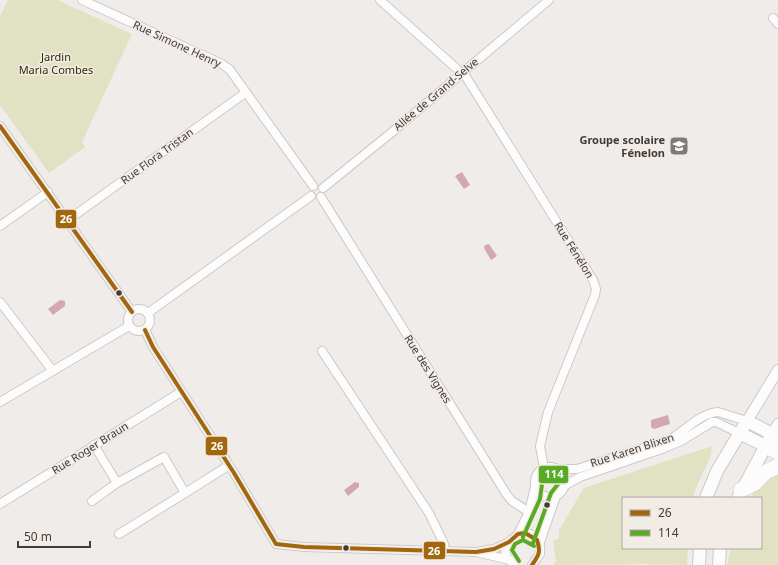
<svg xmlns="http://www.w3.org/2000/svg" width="778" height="565" font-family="'Noto Sans',sans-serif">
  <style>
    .green { fill: #e1e2c4 }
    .water { fill: #d3a6b5 }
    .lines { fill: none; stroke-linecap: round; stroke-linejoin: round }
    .minor-casing { stroke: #ccc9c8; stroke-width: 10 }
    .tertiary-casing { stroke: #ccc9c8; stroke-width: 12 }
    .secondary-casing { stroke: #ccc9c8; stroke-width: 14 }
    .motorway-casing { stroke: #ccc9c8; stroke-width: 16 }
    .minor { stroke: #fdfcfc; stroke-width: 8 }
    .tertiary { stroke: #fdfcfc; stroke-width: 10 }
    .secondary { stroke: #fdfcfc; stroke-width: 12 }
    .motorway { stroke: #fdfcfc; stroke-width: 15 }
    .bus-1-casing { stroke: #f3ebe6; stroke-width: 7 }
    .bus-2-casing { stroke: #f3ebe6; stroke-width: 7 }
    .bus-1 { stroke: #a0670f; stroke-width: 4 }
    .bus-2 { stroke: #58ac25; stroke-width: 4 }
    .bus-dot { fill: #3f3c3a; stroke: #f3ebe6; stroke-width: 1.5 }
    .labels { text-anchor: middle; stroke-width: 3; stroke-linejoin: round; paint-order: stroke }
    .street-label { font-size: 11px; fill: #3f3c3a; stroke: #f3ebe6 }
    .park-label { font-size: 11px; fill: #2c2e00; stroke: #f3ebe6 }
    .poi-label { font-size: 11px; font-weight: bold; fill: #3f3c3a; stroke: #f3ebe6; text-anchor: end }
    .line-badge { stroke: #f3ebe6; stroke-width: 1.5 }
    .badge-label { font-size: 11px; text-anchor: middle; font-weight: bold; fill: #fff }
  </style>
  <rect width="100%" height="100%" fill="#f0ece9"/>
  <g class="green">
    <polygon points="8,0 57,0 132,34 82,142 85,147 49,173 0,105 0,16"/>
    <path d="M712,446c1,13 -16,36 -19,52h-70v50h65l-1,17 -44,-1 -90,1 3,-4 -3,-20 6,-3v-8l25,-42z"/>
    <polygon points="778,472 778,565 727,565 731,548 761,548 761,498 750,498 755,491"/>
  </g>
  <g class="water">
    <polygon points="462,172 470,185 464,189 455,176"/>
    <polygon points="489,244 497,256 491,260 484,248 485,245"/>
    <polygon points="60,300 65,301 65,306 53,315 48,309"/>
    <polygon points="668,415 670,424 654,429 651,427 651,420"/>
    <polygon points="355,482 359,483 359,487 348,496 344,490"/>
  </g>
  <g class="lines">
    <defs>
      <g id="minor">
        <polyline points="82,0 222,64 230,70 313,186"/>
        <polyline points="380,0 466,77 593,280 596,289 595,295 548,412 540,446 544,468"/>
        <polyline points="773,18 778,24"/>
        <polyline points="0,126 132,312"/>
        <polyline points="323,188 391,133 549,0"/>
        <polyline points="321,197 507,495 512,501 529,512"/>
        <polyline points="68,220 245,93"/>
        <polyline points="0,226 48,192"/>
        <polyline points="0,302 53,371"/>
        <circle cx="139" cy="320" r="11"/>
        <polyline points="148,313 311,196"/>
        <polyline points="145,330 153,347 234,473 276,544 304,547 476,552 510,560"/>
        <polyline points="322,351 429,513 444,544 445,551"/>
        <polyline points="0,402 129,326"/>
        <polyline points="94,445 117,483 164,457 185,493 228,466"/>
        <circle cx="550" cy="482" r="15"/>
        <path d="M557,469h20l92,-29c17,-9 29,-26 49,-28l29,9"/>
        <polyline points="564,486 580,477 662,449 681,441 712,422 716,422 739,433"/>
        <polyline points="92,501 117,483"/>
        <polyline points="0,504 181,392"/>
        <polyline points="119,534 185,493"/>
        <polyline points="518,534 529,512 535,487"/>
        <polyline points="539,545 556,496"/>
        <polyline points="481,551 494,549 509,542"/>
        <path d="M515,565c-33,-20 29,-53 25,-11l-8,11"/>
      </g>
      <g id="tertiary">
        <polyline points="747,421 778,370"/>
        <polyline points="772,434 778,424"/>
      </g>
      <g id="secondary">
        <polyline points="739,433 766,446"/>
        <polyline points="706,498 717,471 747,421 772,434 738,498"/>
        <polyline points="699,565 700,548"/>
        <polyline points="719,565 720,548"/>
      </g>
      <g id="motorway">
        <polyline points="772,434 778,437"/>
        <polyline points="766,446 778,452"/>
        <polyline points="741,490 755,483 766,472 778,466"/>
      </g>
    </defs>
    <use href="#minor" class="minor-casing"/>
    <use href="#tertiary" class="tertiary-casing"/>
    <use href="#secondary" class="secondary-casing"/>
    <use href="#motorway" class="motorway-casing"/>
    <use href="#minor" class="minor"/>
    <use href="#tertiary" class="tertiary"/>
    <use href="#secondary" class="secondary"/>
    <use href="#motorway" class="motorway"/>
    <defs>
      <g id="bus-1">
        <polyline points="0,126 132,312"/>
        <path d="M145,330l8,17 81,126 42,71 28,3 172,5 18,-3 15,-7 9,-8 7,-1 12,7c4,12 2,15 -5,25"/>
      </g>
      <g id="bus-2">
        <polyline points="523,537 540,499 543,477 548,474 553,474 557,478 558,484 551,493 533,543"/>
        <polyline points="519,561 512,550 515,544 523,540 534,546"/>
      </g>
    </defs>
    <use href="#bus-1" class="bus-1-casing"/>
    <use href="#bus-2" class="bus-2-casing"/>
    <use href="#bus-1" class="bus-1"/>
    <use href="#bus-2" class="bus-2"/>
  </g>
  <defs>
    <symbol id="school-square" viewBox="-11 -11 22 22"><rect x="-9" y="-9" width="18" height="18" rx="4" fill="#7d7a77" stroke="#f3ebe6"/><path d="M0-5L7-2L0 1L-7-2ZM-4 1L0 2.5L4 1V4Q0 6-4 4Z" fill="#fff"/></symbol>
  </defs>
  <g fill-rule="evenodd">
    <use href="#school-square" x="668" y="135" width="22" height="22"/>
  </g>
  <g class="bus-dot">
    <circle cx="119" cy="293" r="3.5"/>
    <circle cx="547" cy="505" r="3.5"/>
    <circle cx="346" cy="548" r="3.5"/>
  </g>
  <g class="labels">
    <g class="street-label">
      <text transform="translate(177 44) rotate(25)" y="4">Rue Simone Henry</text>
      <text transform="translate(436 94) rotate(-40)" y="4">Allée de Grand-Selve</text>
      <text transform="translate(157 156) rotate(-36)" y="4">Rue Flora Tristan</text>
      <text transform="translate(574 250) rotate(58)" y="4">Rue Fénélon</text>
      <text transform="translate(428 369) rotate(58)" y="4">Rue des Vignes</text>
      <text transform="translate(90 448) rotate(-32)" y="4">Rue Roger Braun</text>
      <text transform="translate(632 450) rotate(-18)" y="4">Rue Karen Blixen</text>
    </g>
    <g class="park-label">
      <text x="56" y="61">Jardin<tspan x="56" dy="13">Maria Combes</tspan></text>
    </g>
    <g class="poi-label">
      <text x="665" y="144">Groupe scolaire<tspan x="665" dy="13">Fénelon</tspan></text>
    </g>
  </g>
  <g class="line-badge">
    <rect x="55" y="209" width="22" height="20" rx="4" fill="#a0670f"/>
    <rect x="205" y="436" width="23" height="20" rx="4" fill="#a0670f"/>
    <rect x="538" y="465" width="31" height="19" rx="4" fill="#58ac25"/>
    <rect x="423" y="541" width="23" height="19" rx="4" fill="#a0670f"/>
  </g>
  <g class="badge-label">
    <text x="66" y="223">26</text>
    <text x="217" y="450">26</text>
    <text x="554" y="478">114</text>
    <text x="434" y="555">26</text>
  </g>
  <rect x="622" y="497" width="140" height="52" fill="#f3ebe6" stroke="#aba5a1"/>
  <rect x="630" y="510" width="20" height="6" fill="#a0670f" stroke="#aba5a1"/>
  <text x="658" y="517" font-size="12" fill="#3f3c3a">26</text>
  <rect x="630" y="530" width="20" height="6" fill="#58ac25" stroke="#aba5a1"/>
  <text x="658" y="537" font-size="12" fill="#3f3c3a">114</text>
  <path d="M18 541v6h72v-6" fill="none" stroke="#3f3c3a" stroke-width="2"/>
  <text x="24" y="541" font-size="12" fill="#3f3c3a" stroke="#f3ebe6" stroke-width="3" paint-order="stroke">50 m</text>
</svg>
